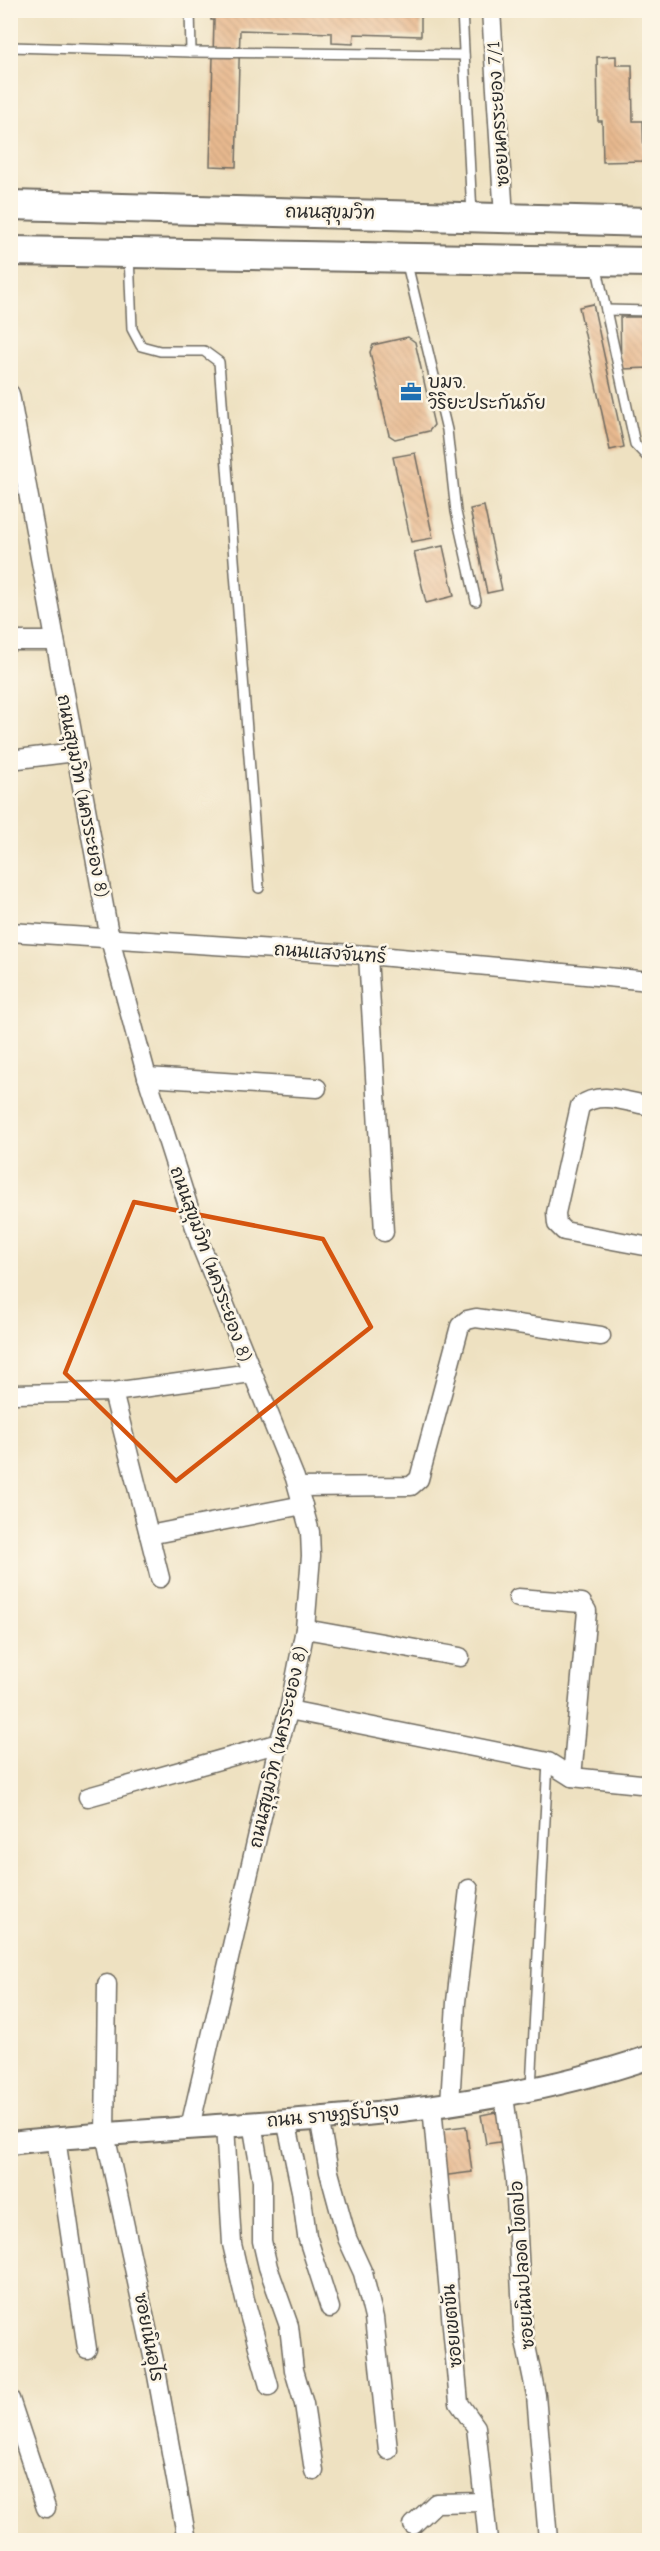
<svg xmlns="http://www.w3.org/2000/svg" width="660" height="2551" font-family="'Comic Neue','Playpen Sans Thai',sans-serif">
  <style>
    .building { fill: url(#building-back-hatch) }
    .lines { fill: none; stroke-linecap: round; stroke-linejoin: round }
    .service-casing { stroke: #6f6b60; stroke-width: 12 }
    .minor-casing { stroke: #6f6b60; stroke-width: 21 }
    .tertiary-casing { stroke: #6f6b60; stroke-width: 26 }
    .primary-casing { stroke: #6f6b60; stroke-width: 32 }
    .service { stroke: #fff; stroke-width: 9 }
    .minor { stroke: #fff; stroke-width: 18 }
    .tertiary { stroke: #fff; stroke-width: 22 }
    .primary { stroke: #fff; stroke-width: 28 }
    .marked { fill: none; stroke: #d5540f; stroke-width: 4.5; stroke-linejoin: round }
    .labels { text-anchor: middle; stroke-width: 5; stroke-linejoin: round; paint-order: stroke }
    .street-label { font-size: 18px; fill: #2b2b2b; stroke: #fcf5e5 }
    .poi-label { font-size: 18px; fill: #2b2b2b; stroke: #fcf5e5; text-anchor: start }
  </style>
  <defs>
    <pattern id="building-back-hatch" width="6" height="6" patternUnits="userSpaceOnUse" patternTransform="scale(1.5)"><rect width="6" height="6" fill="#e8b98f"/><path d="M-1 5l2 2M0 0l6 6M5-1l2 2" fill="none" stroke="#c79f7c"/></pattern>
  </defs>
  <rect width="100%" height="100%" fill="#fcf5e5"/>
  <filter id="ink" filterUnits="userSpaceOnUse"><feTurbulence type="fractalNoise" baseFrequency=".0167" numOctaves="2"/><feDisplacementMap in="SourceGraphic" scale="12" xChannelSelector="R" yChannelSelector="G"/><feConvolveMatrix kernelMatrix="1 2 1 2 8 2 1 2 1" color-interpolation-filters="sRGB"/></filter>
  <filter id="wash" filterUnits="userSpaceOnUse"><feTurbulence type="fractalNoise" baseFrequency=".008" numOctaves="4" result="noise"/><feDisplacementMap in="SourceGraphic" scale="24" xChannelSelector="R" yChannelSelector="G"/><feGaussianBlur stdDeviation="1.35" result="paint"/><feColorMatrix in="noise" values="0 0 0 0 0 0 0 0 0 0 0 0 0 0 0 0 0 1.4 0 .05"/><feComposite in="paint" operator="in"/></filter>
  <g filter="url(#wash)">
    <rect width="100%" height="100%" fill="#eee1c1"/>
    <g id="blocks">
      <g class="building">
        <polygon points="211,10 421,10 421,36 354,34 353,44 332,43 332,33 240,30 236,167 210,166 214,20 211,20"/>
        <polygon points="616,56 616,65 632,65 633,121 643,121 644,161 603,162 602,121 598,121 597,57"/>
        <polygon points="593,304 624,447 610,450 579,307"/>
        <polygon points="620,317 650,317 650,368 621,369"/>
        <polygon points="408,337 415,342 434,425 429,431 395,439 389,435 370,352 373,345"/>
        <polygon points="415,453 433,538 411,542 393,457"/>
        <polygon points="484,506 502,590 487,593 470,509"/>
        <polygon points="443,546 454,596 426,603 414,552"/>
        <polygon points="501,2111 506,2141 486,2144 481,2115"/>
        <polygon points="466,2126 472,2172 441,2176 435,2130"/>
      </g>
    </g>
  </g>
  <g filter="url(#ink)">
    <use href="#blocks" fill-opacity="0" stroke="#6f6b60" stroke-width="1.5"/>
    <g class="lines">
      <defs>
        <g id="service">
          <polyline points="190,10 191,52"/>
          <polyline points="462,10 472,215"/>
          <polyline points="10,47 191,52 464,55"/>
          <polyline points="129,255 132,329 141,346 160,351 204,351 219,362 259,888"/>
          <polyline points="406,260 447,430 456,512 476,601"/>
          <polyline points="596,264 635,444 650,460"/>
          <polyline points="606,310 650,311"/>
          <polyline points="531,2088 548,1762"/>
        </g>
        <g id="minor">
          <polyline points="491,10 504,217"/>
          <polyline points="10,394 110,939 134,1029 147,1077 201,1246 295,1478 310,1532 311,1556 305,1629 289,1710 279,1743 190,2127"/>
          <polyline points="10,641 55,641"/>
          <polyline points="10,760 75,752"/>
          <polyline points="10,932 368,955 650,981"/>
          <polyline points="368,955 384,1232"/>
          <polyline points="147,1077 317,1088"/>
          <path d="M650,1106c-23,-4 -51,-16 -70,0l-24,107 1,11 7,7 86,16"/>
          <polyline points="113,1392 160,1578"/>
          <polyline points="16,1394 113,1392 251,1373"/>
          <polyline points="298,1487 411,1486 419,1479 460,1326 467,1320 476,1318 601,1336"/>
          <polyline points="149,1535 303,1505"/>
          <polyline points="518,1598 582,1603 587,1611 572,1777"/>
          <polyline points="305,1629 460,1657"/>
          <polyline points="289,1710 548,1762 572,1777 650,1785"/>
          <polyline points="88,1797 279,1743"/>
          <polyline points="107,1984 105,2134 156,2370 187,2540"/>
          <polyline points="504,2096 515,2179 523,2331 536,2395 548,2540"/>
          <polyline points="450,2104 456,2002 469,1889"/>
          <polyline points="432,2106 459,2403 476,2427 488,2540"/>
          <polyline points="319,2117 329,2172 347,2238 363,2273 374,2318 388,2450"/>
          <polyline points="286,2120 301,2191 307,2236 330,2308"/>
          <polyline points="252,2123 262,2181 262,2241 268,2267 289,2326 294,2370 304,2404 314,2471"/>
          <polyline points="225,2125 232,2244 245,2300 269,2386"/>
          <polyline points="56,2138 87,2349"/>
          <polyline points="10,2399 46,2508"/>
          <polyline points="413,2525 436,2503 484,2502"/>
        </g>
        <path id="tertiary" d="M10,2143c212,-24 436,-16 640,-86"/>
        <g id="primary">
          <polyline points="10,205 650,222"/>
          <polyline points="10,251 650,262"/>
        </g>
      </defs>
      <use href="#service" class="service-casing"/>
      <use href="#minor" class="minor-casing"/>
      <use href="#tertiary" class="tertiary-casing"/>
      <use href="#primary" class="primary-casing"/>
      <use href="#service" class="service"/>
      <use href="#minor" class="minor"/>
      <use href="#tertiary" class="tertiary"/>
      <use href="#primary" class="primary"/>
    </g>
  </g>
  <path class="marked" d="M134,1202l189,37 48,88 -195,154 -111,-108z"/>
  <defs>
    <symbol id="office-bare" viewBox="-9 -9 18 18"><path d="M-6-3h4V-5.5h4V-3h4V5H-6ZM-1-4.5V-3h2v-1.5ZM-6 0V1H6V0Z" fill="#1f6fb2" stroke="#fcf5e5" stroke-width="2.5" paint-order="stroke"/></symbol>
  </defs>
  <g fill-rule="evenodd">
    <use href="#office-bare" x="396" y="377" width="30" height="30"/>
  </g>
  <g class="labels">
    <g class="street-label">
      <text transform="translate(498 114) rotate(-94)" y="6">ซอยนครระยอง 7/1</text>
      <text transform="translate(330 212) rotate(1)" y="6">ถนนสุขุมวิท</text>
      <text transform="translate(83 796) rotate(79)" y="6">ถนนสุขุมวิท (นครระยอง 8)</text>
      <text transform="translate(330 953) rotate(4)" y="6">ถนนแสงจันทร์</text>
      <text transform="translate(211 1264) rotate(70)" y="6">ถนนสุขุมวิท (นครระยอง 8)</text>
      <text transform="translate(278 1747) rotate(-77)" y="6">ถนนสุขุมวิท (นครระยอง 8)</text>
      <text transform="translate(333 2115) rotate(-5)" y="6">ถนน ราษฎร์บำรุง</text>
      <text transform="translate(522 2265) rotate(-94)" y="6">ซอยเนินปลอด โขดปอ</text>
      <text transform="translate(452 2326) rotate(-95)" y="6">ซอยเขตขัน</text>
      <text transform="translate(149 2337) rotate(79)" y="6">ซอยเนินอุไร</text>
    </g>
    <g class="poi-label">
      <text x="428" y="388">บมจ.<tspan x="428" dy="21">วิริยะประกันภัย</tspan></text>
    </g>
  </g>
  <rect width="660" height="2551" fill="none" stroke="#fcf5e5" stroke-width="36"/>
</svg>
